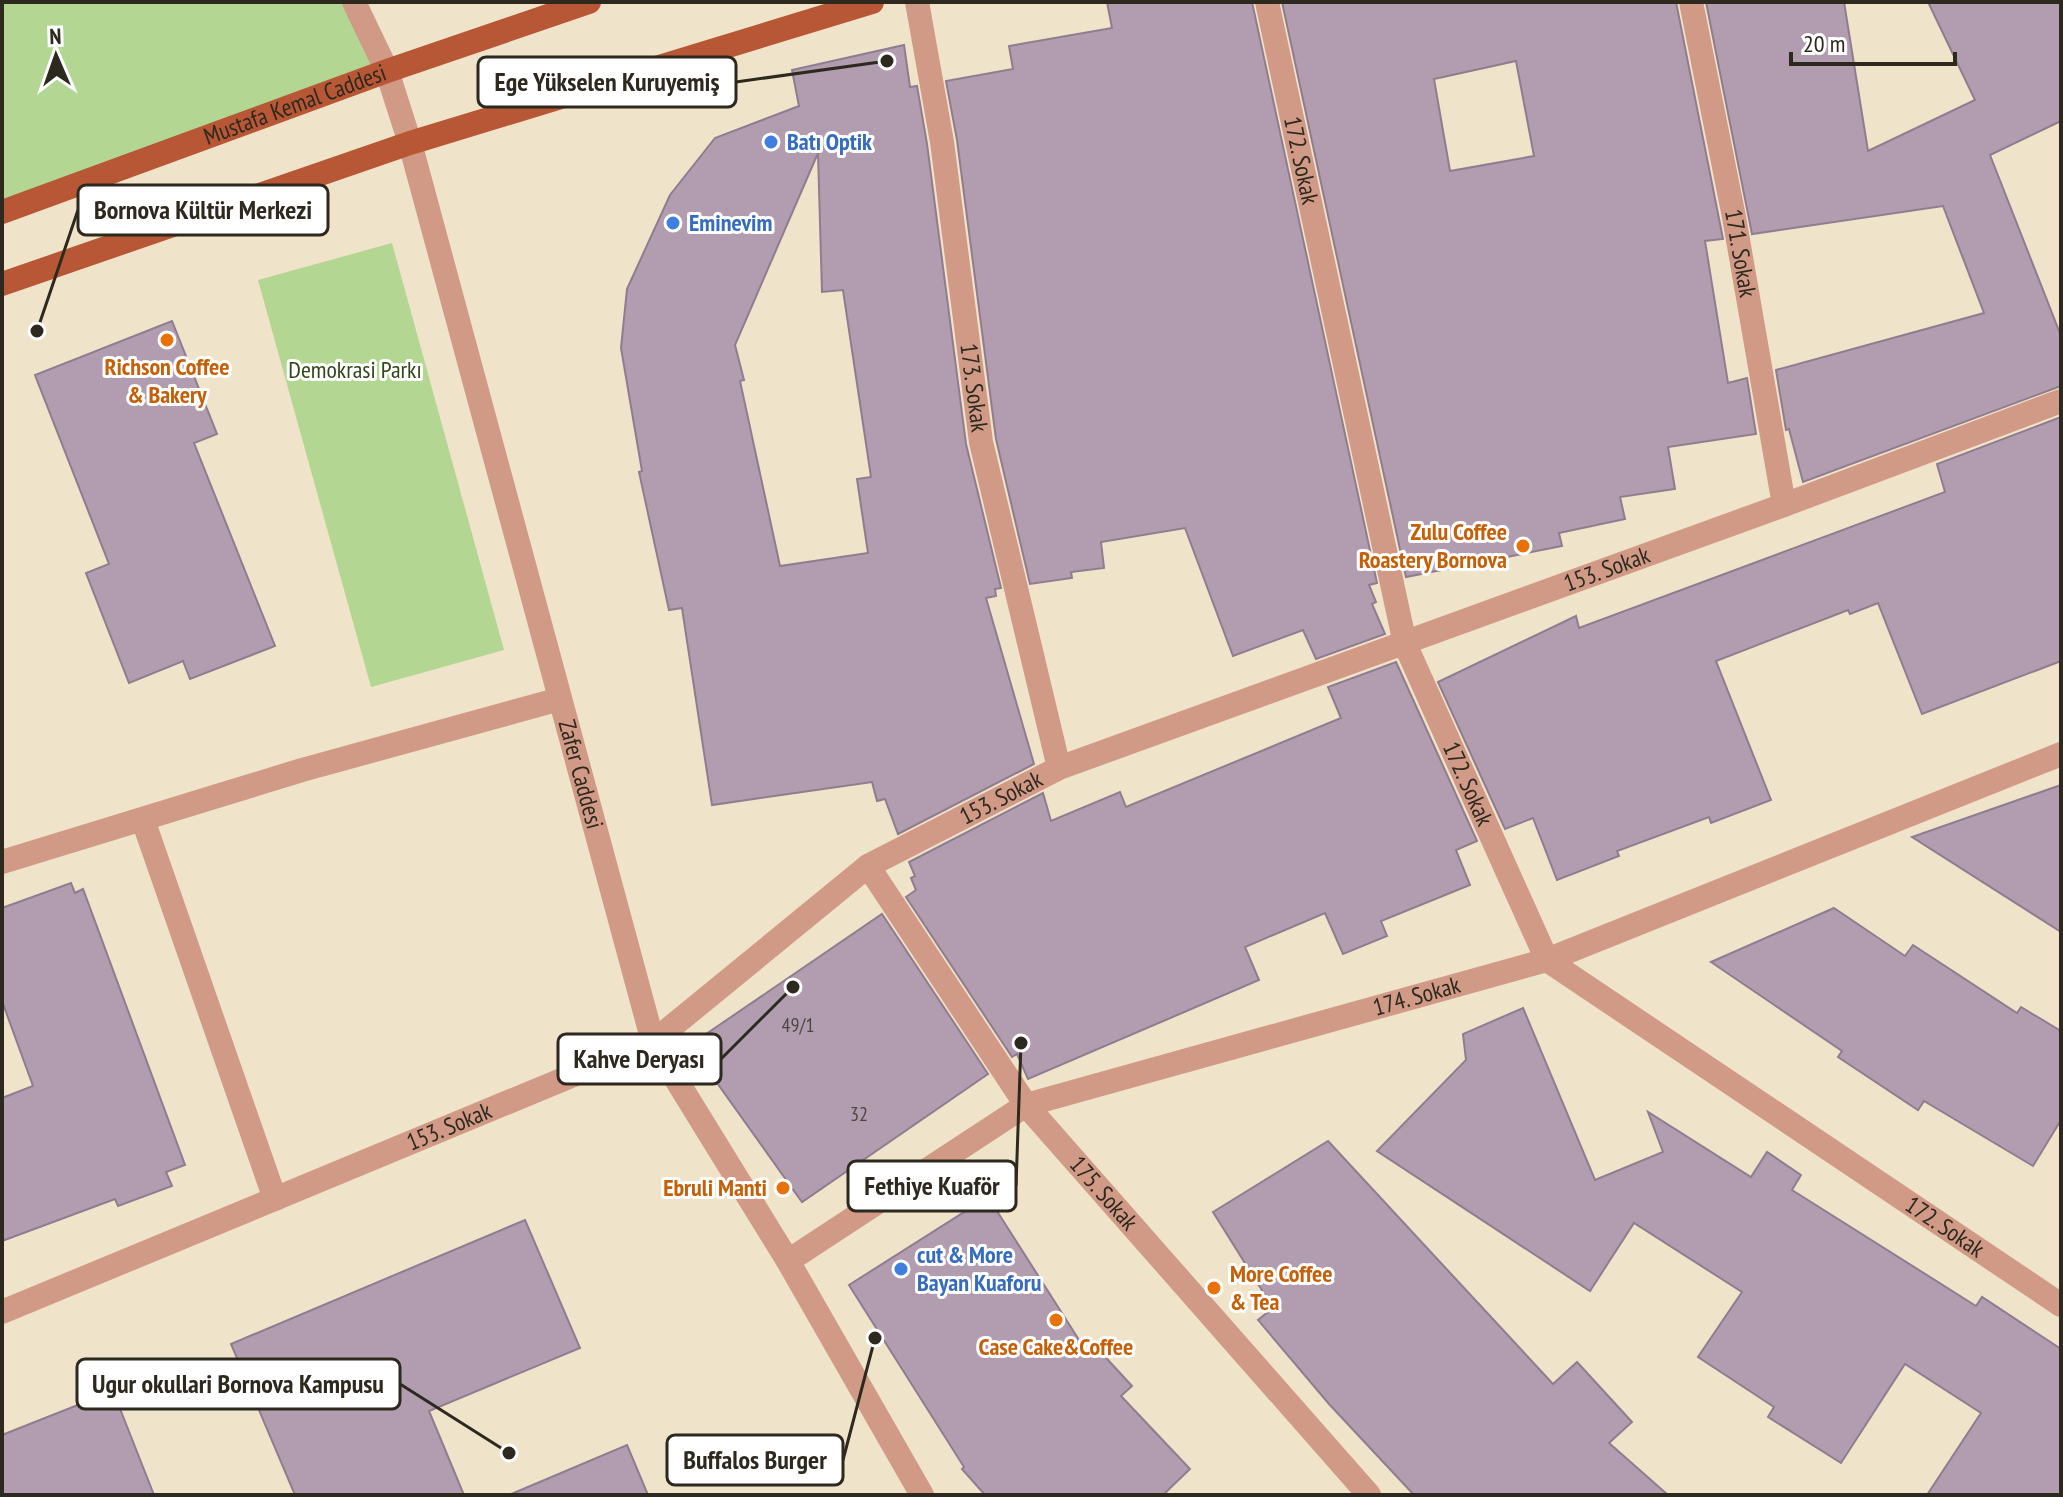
<svg xmlns="http://www.w3.org/2000/svg" width="2063" height="1497" font-family="'PT Sans Narrow',sans-serif">
  <style>
    .green { fill: #b3d793 }
    .building { fill: #b29db0; stroke: #907c8f; stroke-width: 2; fill-rule: evenodd }
    .lines { fill: none; stroke-linecap: round; stroke-linejoin: round }
    .minor { stroke: #d19a87; stroke-width: 24 }
    .major { stroke: #b85735; stroke-width: 24 }
    .shop-dot { fill: #3f7fe0; stroke: #fff; stroke-width: 3 }
    .food-dot { fill: #e8710a; stroke: #fff; stroke-width: 3 }
    .labels { text-anchor: middle; stroke-width: 6; stroke-linejoin: round; paint-order: stroke }
    .number-label { font-size: 20px; fill: #4e4643 }
    .street-label { font-size: 24px; fill: #2d291f; stroke: #fff }
    .shop-label { font-size: 24px; font-weight: bold; fill: #366cbe; stroke: #fff; text-anchor: start }
    .food-label { font-size: 24px; font-weight: bold; fill: #c56008; stroke: #fff }
    .park-label { font-size: 24px; fill: #304617; stroke: #fff }
    .leader { fill: none; stroke: #2d291f; stroke-width: 3 }
    .callout-dot { fill: #2d291f; stroke: #fff; stroke-width: 3 }
    .callout { fill: #fff; stroke: #2d291f; stroke-width: 3 }
    .callout-label { font-size: 26px; text-anchor: middle; font-weight: bold; fill: #2d291f }
  </style>
  <rect width="100%" height="100%" fill="#efe3ca"/>
  <g class="green">
    <polygon points="2,2 354,2 387,71 2,212"/>
    <polygon points="392,243 504,650 371,687 258,280"/>
  </g>
  <g class="building">
    <polygon points="1107,2 1252,2 1377,583 1369,585 1376,602 1372,604 1385,634 1316,659 1303,630 1233,656 1185,528 1101,542 1104,568 1071,572 1072,578 1030,584 996,439 957,140 946,81 1013,69 1009,46 1112,28"/>
    <path d="M1282,2h394l47,237 -18,2 23,142 19,-5 9,56 -88,13 7,42 -55,8 5,22 -66,14 3,13 -156,31zM1516,61l18,95 -84,15 -16,-92z"/>
    <polygon points="1706,2 1844,2 1868,151 1975,100 1928,2 2061,2 2061,121 1990,155 2061,336 2061,386 1803,482 1789,429 1786,430 1776,370 1984,313 1943,206 1752,234"/>
    <path d="M904,45l6,42 7,-1 10,58 39,300 35,144 -6,1 1,7 -10,2 48,166 -136,70 -13,-35 -8,2 -5,-19 -160,23 -30,-197 -13,2 -30,-138 3,-1 -21,-123 6,-59 43,-94 45,-57 84,-32 -7,-36zM818,153l4,139 21,-2 28,187 -14,2 11,74 -88,13 -40,-185 4,-1 -9,-35z"/>
    <polygon points="172,321 217,434 194,443 275,646 190,679 183,661 129,683 86,573 109,564 35,375"/>
    <polygon points="2061,417 2061,661 1922,714 1878,603 1850,614 1848,610 1716,661 1771,800 1711,823 1709,817 1617,851 1619,856 1557,880 1533,818 1505,829 1438,682 1576,616 1579,628 1945,492 1937,464"/>
    <polygon points="1396,662 1477,841 1456,850 1470,885 1381,921 1387,936 1343,954 1325,913 1245,947 1259,980 1028,1079 1017,1054 1012,1057 906,897 916,890 911,878 915,876 909,862 1043,793 1051,821 1120,792 1126,807 1341,718 1328,687"/>
    <polygon points="2061,785 2061,932 1912,837"/>
    <polygon points="71,883 75,893 83,889 185,1165 166,1172 172,1186 118,1206 115,1199 2,1241 2,1098 33,1086 2,1001 2,908"/>
    <polygon points="1834,908 1905,956 1913,945 2017,1013 2021,1007 2061,1031 2061,1120 2033,1166 1924,1101 1918,1110 1838,1057 1842,1051 1711,962"/>
    <polygon points="882,914 988,1074 802,1202 690,1045"/>
    <polygon points="1523,1008 1595,1180 1663,1152 1648,1112 1751,1177 1767,1152 1801,1175 1792,1190 1976,1306 1982,1297 2061,1349 2061,1495 1927,1495 1981,1413 1905,1364 1841,1463 1768,1417 1774,1407 1698,1357 1742,1292 1634,1223 1590,1291 1377,1151 1466,1060 1463,1034"/>
    <polygon points="1328,1141 1553,1384 1577,1362 1632,1422 1609,1443 1668,1495 1414,1495 1329,1404 1258,1320 1273,1308 1213,1212"/>
    <polygon points="988,1197 1088,1354 1096,1347 1132,1386 1121,1396 1190,1469 1163,1495 985,1495 962,1469 964,1467 849,1285"/>
    <polygon points="525,1220 580,1348 429,1411 464,1495 295,1495 231,1344"/>
    <polygon points="113,1391 154,1495 2,1495 2,1435"/>
    <polygon points="627,1445 648,1495 509,1495"/>
  </g>
  <g class="lines">
    <g class="minor">
      <path id="s1" d="M354,2l33,69 23,72 243,899 135,219 134,234"/>
      <path id="s2" d="M917,2l25,140 39,300 78,326"/>
      <path id="s3" d="M1267,2l138,642 142,316 514,345"/>
      <path id="s4" d="M1691,2l43,215 50,288"/>
      <polyline points="143,820 275,1199"/>
      <polyline points="2,862 302,770 560,699"/>
      <path id="s5" d="M868,866l158,239 343,390"/>
      <path id="s6" d="M788,1261l238,-156 521,-145 514,-206"/>
      <path id="s7" d="M2,1312l651,-270 215,-176 191,-98 725,-263 277,-104"/>
    </g>
    <g class="major">
      <path id="s8" d="M2,212l385,-141 202,-69"/>
      <polyline points="2,284 410,143 872,2"/>
    </g>
  </g>
  <g class="shop-dot">
    <circle cx="771" cy="142" r="8"/>
    <circle cx="673" cy="223" r="8"/>
    <circle cx="901" cy="1269" r="8"/>
  </g>
  <g class="food-dot">
    <circle cx="167" cy="340" r="8"/>
    <circle cx="1523" cy="546" r="8"/>
    <circle cx="783" cy="1188" r="8"/>
    <circle cx="1214" cy="1288" r="8"/>
    <circle cx="1056" cy="1320" r="8"/>
  </g>
  <g class="labels">
    <g class="number-label">
      <text x="798" y="1032">49/1</text>
      <text x="859" y="1121">32</text>
    </g>
    <g class="street-label">
      <text dy="8" stroke="none"><textPath href="#s8" startOffset="312">Mustafa Kemal Caddesi</textPath></text>
      <text dy="8" stroke="none"><textPath href="#s3" startOffset="162">172. Sokak</textPath></text>
      <text dy="8" stroke="none"><textPath href="#s4" startOffset="256">171. Sokak</textPath></text>
      <text dy="8" stroke="none"><textPath href="#s2" startOffset="390">173. Sokak</textPath></text>
      <text dy="8" stroke="none"><textPath href="#s7" startOffset="1780">153. Sokak</textPath></text>
      <text dy="8" stroke="none"><textPath href="#s1" startOffset="806">Zafer Caddesi</textPath></text>
      <text dy="8" stroke="none"><textPath href="#s3" startOffset="810">172. Sokak</textPath></text>
      <text dy="8" stroke="none"><textPath href="#s7" startOffset="1132">153. Sokak</textPath></text>
      <text dy="8" stroke="none"><textPath href="#s6" startOffset="690">174. Sokak</textPath></text>
      <text dy="8" stroke="none"><textPath href="#s7" startOffset="484">153. Sokak</textPath></text>
      <text dy="8" stroke="none"><textPath href="#s5" startOffset="404">175. Sokak</textPath></text>
      <text dy="8" stroke="none"><textPath href="#s3" startOffset="1482">172. Sokak</textPath></text>
    </g>
    <g class="shop-label">
      <text x="787" y="150">Batı Optik</text>
      <text x="689" y="231">Eminevim</text>
      <text x="917" y="1263">cut &amp; More<tspan x="917" dy="28">Bayan Kuaforu</tspan></text>
    </g>
    <g class="food-label">
      <text x="167" y="375">Richson Coffee<tspan x="167" dy="28">&amp; Bakery</tspan></text>
      <text x="1507" y="540" text-anchor="end">Zulu Coffee<tspan x="1507" dy="28">Roastery Bornova</tspan></text>
      <text x="767" y="1196" text-anchor="end">Ebruli Manti</text>
      <text x="1230" y="1282" text-anchor="start">More Coffee<tspan x="1230" dy="28">&amp; Tea</tspan></text>
      <text x="1056" y="1355">Case Cake&amp;Coffee</text>
    </g>
    <g class="park-label">
      <text x="355" y="378">Demokrasi Parkı</text>
    </g>
  </g>
  <path class="leader" d="M887 61L736 82M37 331L78 210M793 987L721 1059M1021 1043L1016 1186M509 1453L400 1384M875 1338L843 1460"/>
  <g class="callout-dot">
    <circle cx="887" cy="61" r="8"/>
    <circle cx="37" cy="331" r="8"/>
    <circle cx="793" cy="987" r="8"/>
    <circle cx="1021" cy="1043" r="8"/>
    <circle cx="509" cy="1453" r="8"/>
    <circle cx="875" cy="1338" r="8"/>
  </g>
  <g class="callout">
    <rect x="478" y="57" width="258" height="50" rx="8"/>
    <rect x="78" y="185" width="250" height="50" rx="8"/>
    <rect x="558" y="1034" width="163" height="50" rx="8"/>
    <rect x="848" y="1161" width="168" height="50" rx="8"/>
    <rect x="77" y="1359" width="323" height="50" rx="8"/>
    <rect x="667" y="1435" width="176" height="50" rx="8"/>
  </g>
  <g class="callout-label">
    <text x="607" y="91">Ege Yükselen Kuruyemiş</text>
    <text x="203" y="219">Bornova Kültür Merkezi</text>
    <text x="639" y="1068">Kahve Deryası</text>
    <text x="932" y="1195">Fethiye Kuaför</text>
    <text x="238" y="1393">Ugur okullari Bornova Kampusu</text>
    <text x="755" y="1469">Buffalos Burger</text>
  </g>
  <rect width="2063" height="1497" fill="none" stroke="#2d291f" stroke-width="8"/>
  <g transform="translate(56 56) rotate(358)" stroke="#ffffff" stroke-width="6" paint-order="stroke">
  <path d="M0-6L14 30L0 20L-14 30Z" fill="#2d291f"/>
  <text y="-12" font-size="22" font-weight="bold" text-anchor="middle" fill="#2d291f">N</text>
  </g>
  <path d="M1791 52v12h164v-12" fill="none" stroke="#2d291f" stroke-width="4"/>
  <text x="1803" y="52" font-size="24" fill="#2d291f" stroke="#ffffff" stroke-width="6" paint-order="stroke">20 m</text>
</svg>
